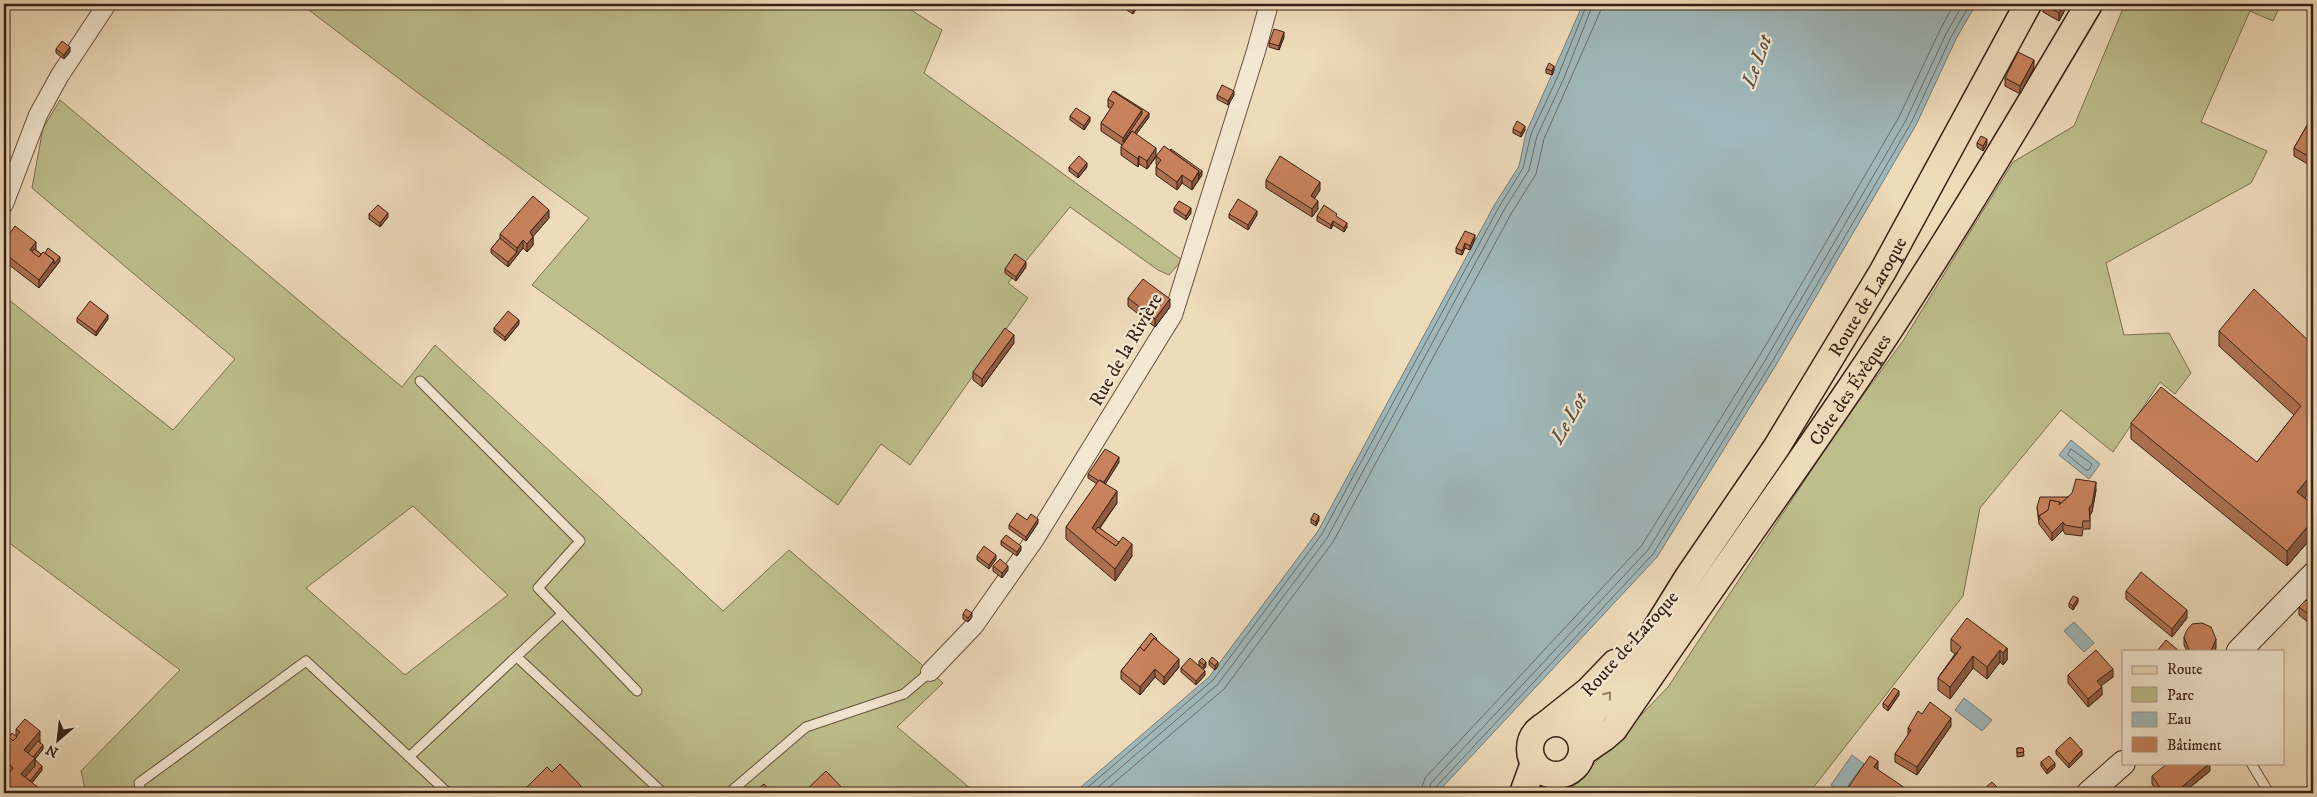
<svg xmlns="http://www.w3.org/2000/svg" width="2317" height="797" font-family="'IM FELL DW Pica',serif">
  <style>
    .green { fill: #bdbe8c; stroke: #7c6f50; fill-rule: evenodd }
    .water { fill: #9fb8bb; stroke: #777b78 }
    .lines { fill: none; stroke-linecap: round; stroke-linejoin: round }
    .shore { stroke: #6c6c68; stroke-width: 1 }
    .lane-casing { stroke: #674f3e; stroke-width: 11 }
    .street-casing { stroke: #674f3e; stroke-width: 20 }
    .secondary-casing { stroke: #3a2014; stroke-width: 26 }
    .primary-casing { stroke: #3a2014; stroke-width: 29 }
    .lane { stroke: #f4e8d2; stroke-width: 9 }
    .street { stroke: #f4e8d2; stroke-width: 18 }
    .secondary { stroke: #f4e8d2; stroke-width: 24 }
    .primary { stroke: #eedbba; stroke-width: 26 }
    .wall { fill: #ac7050; stroke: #3a2014 }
    .shaded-wall { fill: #8c5b41; stroke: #3a2014 }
    .building { fill: #c8825d; stroke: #3a2014 }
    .oneway { stroke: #947e67 }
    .labels { text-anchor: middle; stroke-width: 4.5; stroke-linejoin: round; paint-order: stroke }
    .street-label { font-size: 19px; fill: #3a2014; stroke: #f4e8d2 }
    .water-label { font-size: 20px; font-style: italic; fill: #584e46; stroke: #f4e8d2 }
  </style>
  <rect width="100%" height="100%" fill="#eedbba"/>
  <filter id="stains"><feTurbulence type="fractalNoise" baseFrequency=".004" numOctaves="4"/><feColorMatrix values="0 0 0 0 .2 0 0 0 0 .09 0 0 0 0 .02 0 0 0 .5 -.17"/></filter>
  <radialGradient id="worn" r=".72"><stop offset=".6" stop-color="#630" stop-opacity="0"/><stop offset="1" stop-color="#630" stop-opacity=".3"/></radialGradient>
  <g class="green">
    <polygon points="301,4 902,4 942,30 924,73 1182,260 1169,275 1158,270 1070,207 1008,283 1028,298 910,465 881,444 838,505 532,285 589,218 418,93"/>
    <polygon points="2125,4 2281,4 2273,21 2250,11 2201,122 2267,151 2251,183 2106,263 2124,335 2169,333 2191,373 2175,394 2160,382 2113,452 2061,410 1980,508 1963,596 1809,793 1566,793 1668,687 1844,421 1903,341 2013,162 2074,126"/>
    <path d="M60,100l342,287 33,-42 288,266 66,-61 154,133 -46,44 79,66h-890l-5,-22 99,-101 -176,-131v-243l169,134 62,-71 -203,-171 11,-60zM413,506l95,89 -103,80 -99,-87z"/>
  </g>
  <g class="water">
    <polygon points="1583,4 1976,4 1956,39 1916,125 1776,365 1657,557 1437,793 1074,793 1209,677 1318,531 1495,204 1519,166 1526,133"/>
    <polygon points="2071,440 2100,464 2089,479 2059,455"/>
    <polygon points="2074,622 2094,643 2084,652 2064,631"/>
    <polygon points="1964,698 1992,720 1982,731 1955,710"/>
    <polygon points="1852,755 1864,764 1843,793 1831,785"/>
  </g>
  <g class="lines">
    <g class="shore">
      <polygon points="2071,449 2092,464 2089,470 2086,470 2068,455"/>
      <polyline points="1081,793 1213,680 1322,534 1499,207 1523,168 1531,134 1558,76 1587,4"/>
      <polyline points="1091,793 1218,684 1327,538 1504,210 1529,170 1537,136 1564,78 1593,4"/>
      <polyline points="1102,793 1224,689 1333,542 1511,214 1536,174 1544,139 1600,12 1601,4"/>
      <polyline points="1420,793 1425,778 1642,545 1760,355 1899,117 1939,32 1954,4"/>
      <polyline points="1428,793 1431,783 1648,550 1766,359 1906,120 1946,34 1963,4"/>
      <polyline points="1434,793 1435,788 1653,554 1772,362 1911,123 1951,37 1970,4"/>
    </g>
    <defs>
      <g id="lane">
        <polyline points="420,381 580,541 538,588 637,691"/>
        <polyline points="517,657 663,793"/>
        <polyline points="409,757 562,614"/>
        <polyline points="2251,763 2269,793"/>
        <polyline points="141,793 139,783 306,661 448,793"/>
        <polyline points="729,793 806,727 904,694 930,672"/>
      </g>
      <g id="street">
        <polyline points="4,204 38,115 60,75 107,4"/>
        <polyline points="930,672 974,626 1035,539 1173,315 1256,51 1269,4"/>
      </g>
      <g id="secondary">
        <polyline points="2239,651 2313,575"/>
        <polyline points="2089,793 2123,763"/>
      </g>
      <g id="primary">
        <circle cx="1556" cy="749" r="26"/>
        <polyline points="1544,726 1588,691 1615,663"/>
        <path id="s1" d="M1577,733l59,-72 52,-84 88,-129 107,-177 145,-267"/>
        <path id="s2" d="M1583,752l22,-15 9,-8c76,-112 155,-221 231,-333 87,-127 166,-260 244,-392"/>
        <polyline points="1523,793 1534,763"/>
      </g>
    </defs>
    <use href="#lane" class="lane-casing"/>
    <use href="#street" class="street-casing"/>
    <use href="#secondary" class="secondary-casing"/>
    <use href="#primary" class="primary-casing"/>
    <use href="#lane" class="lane"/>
    <use href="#street" class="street"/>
    <use href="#secondary" class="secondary"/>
    <use href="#primary" class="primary"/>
  </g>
  <g class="wall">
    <polygon points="1120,4 1139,4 1133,14 1120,6"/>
    <polygon points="2043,4 2068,4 2059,21 2043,12"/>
    <polygon points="1284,37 1279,50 1269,47 1269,43"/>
    <polygon points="56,49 70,52 64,59 56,53"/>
    <polygon points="2034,68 2020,94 2005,86 2005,78"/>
    <polygon points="1546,69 1554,70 1552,75 1546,73"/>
    <polygon points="1217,95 1234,95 1228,105 1217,99"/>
    <polygon points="1108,99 1149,117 1136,134 1156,156 1202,175 1192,190 1182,183 1177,190 1156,175 1156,167 1157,165 1156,164 1156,157 1147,169 1139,164 1138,167 1121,155 1121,147 1122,145 1101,131 1101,123 1111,109 1108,107"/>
    <polygon points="2313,115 2313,167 2294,156 2294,148"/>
    <polygon points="1070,116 1090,121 1084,130 1070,120"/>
    <polygon points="1513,129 1525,130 1521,137 1513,133"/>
    <polygon points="1977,143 1987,144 1983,151 1977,147"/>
    <polygon points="1069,167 1087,167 1078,178 1069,171"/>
    <polygon points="1266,180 1320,190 1314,198 1318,209 1312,217 1266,188"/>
    <polygon points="1174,208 1191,213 1186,220 1174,212"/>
    <polygon points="369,214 388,217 380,227 369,219"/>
    <polygon points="1229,214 1257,215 1248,230 1229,218"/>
    <polygon points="1317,216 1337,217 1347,227 1344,232 1333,225 1331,229 1317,221"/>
    <polygon points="549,218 533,236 533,245 527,252 523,248 508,267 491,253 491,249 500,238 500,234"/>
    <polygon points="1475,239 1470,250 1465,248 1462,255 1456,253 1456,248"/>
    <polygon points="4,241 36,250 41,254 60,261 39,288 4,261"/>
    <polygon points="1026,267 1016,281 1005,273 1005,269"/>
    <polygon points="1128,298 1170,307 1155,327 1128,306"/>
    <polygon points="77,318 108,319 96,336 77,322"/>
    <polygon points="519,324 505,341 494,332 494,328"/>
    <polygon points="2219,331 2313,345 2305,498 2313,505 2313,536 2287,566 2131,439 2131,423 2257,462 2294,415 2219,346"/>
    <polygon points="1014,343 982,387 973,380 973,372"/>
    <polygon points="1119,462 1105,484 1117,503 1100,528 1132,556 1115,581 1066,539 1066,527 1097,484 1088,478 1088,474"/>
    <polygon points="2096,490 2092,512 2090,515 2090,529 2083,529 2082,536 2065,534 2063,530 2052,541 2039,524 2037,507 2068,497"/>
    <polygon points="1311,519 1319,520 1316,526 1311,523"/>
    <polygon points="1038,523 1026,541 1009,529 1009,525"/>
    <polygon points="1001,541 1021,550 1017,556 1001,545"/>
    <polygon points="977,556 996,559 989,569 977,560"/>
    <polygon points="993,566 1008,570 1002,578 993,571"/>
    <polygon points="2126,591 2187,618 2172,637 2126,599"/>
    <polygon points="2078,602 2073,610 2069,607 2069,603"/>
    <polygon points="2313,606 2313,626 2299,615 2299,607"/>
    <polygon points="963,614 972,617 968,622 963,619"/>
    <polygon points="2184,637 2216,647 2215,651 2187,651 2184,645"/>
    <polygon points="1951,639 2007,648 2007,660 2003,665 2000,662 1987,679 1973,668 1950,699 1938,690 1938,678 1955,654 1951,651"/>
    <polygon points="1157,640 1179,667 1164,685 1155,677 1140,695 1121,679 1121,671 1138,650 1138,649"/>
    <polygon points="1199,661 1206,666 1204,669 1199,665"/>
    <polygon points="1209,661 1218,666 1215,670 1209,665"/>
    <polygon points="1181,668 1205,675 1196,685 1181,672"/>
    <polygon points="2068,675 2113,677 2101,685 2102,695 2088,707 2068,683"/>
    <polygon points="1899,695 1888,711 1883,707 1883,703"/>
    <polygon points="1922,714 1951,726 1917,775 1895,762 1895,754 1908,736 1908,728"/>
    <polygon points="16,729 40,742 43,749 35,759 42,770 32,783 39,793 4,793 4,744 16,737"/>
    <polygon points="2017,748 2023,748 2024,756 2017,757"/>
    <polygon points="2056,750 2082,755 2069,768 2056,754"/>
    <polygon points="2041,762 2055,767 2047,774 2041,766"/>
    <polygon points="1878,770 1905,793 1847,793 1847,789"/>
    <polygon points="2210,771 2183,793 2158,793 2152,784 2152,776"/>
  </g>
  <g class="shaded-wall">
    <polygon points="1133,4 1139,4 1133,14"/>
    <polygon points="2064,4 2068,4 2059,21 2059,13"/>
    <polygon points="1284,32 1284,37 1279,50 1279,46"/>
    <polygon points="70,47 70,52 64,59 64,55"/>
    <polygon points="2034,60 2034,68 2020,94 2020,86"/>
    <polygon points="1554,66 1554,70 1552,75 1552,71"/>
    <polygon points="1234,91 1234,95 1228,105 1228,101"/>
    <polygon points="1142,110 1142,118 1123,142 1123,138"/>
    <polygon points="1149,113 1149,117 1126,148 1126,144"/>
    <polygon points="1090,117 1090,121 1084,130 1084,126"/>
    <polygon points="1525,126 1525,130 1521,137 1521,133"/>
    <polygon points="1987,139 1987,144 1983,151 1983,146"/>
    <polygon points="1156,148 1156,156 1147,169 1147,161"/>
    <polygon points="1139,156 1139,164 1138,167 1138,159"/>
    <polygon points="1087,163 1087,167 1078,178 1078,174"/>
    <polygon points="1199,171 1199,179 1192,190 1192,182"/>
    <polygon points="1202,171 1202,175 1199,179 1199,175"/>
    <polygon points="1182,175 1182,183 1177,190 1177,182"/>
    <polygon points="1320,182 1320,190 1311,204 1311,196"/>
    <polygon points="1318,201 1318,209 1312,217 1312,209"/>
    <polygon points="1191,208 1191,213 1186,220 1186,216"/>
    <polygon points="549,210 549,218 530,240 530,232"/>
    <polygon points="1257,211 1257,215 1248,230 1248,225"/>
    <polygon points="388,213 388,217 380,227 380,223"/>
    <polygon points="1333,221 1333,225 1331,229 1331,225"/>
    <polygon points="1347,223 1347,227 1344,232 1344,228"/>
    <polygon points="1475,235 1475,239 1470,250 1470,246"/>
    <polygon points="533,237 533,245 527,252 527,244"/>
    <polygon points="523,240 523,248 508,267 508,262 517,252 517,248"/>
    <polygon points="36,242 36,250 32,256 30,250"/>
    <polygon points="1465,243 1465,248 1462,255 1462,251"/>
    <polygon points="60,257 60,261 39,288 39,280 54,260"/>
    <polygon points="1026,262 1026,267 1016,281 1016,277"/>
    <polygon points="1170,299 1170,307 1155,327 1155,319"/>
    <polygon points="108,315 108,319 96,336 96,332"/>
    <polygon points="519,320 519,324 505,341 505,337"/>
    <polygon points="1014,335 1014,343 982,387 982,379"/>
    <polygon points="1119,457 1119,462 1103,488 1103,484"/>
    <polygon points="2313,473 2313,488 2297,507 2297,492"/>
    <polygon points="2096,482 2096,490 2092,512 2089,516 2089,508"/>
    <polygon points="1117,491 1117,503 1093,537 1092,528"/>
    <polygon points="1319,516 1319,520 1316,526 1316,522"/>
    <polygon points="1038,519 1038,523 1026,541 1026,537"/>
    <polygon points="2313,520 2313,536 2287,566 2287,551"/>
    <polygon points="2063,522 2063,530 2052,541 2052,533"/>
    <polygon points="1132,544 1132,556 1115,581 1115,569"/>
    <polygon points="1021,546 1021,550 1017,556 1017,552"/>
    <polygon points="996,555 996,559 989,569 989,565"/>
    <polygon points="1008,566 1008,570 1002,578 1002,573"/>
    <polygon points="2078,598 2078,602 2073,610 2073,606"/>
    <polygon points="2187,610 2187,618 2172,637 2172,629"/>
    <polygon points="972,613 972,617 968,622 968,618"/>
    <polygon points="2216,639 2216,647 2215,651 2209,651"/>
    <polygon points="2007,648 2007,660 2003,665 2003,653"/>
    <polygon points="2000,650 2000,662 1987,679 1987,667"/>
    <polygon points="1973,656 1973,668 1950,699 1950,687"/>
    <polygon points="1179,659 1179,667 1164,685 1164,677"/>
    <polygon points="1206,662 1206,666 1204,669 1204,665"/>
    <polygon points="1218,662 1218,666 1215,670 1215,666"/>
    <polygon points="1155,669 1155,677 1140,695 1140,687"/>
    <polygon points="2113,669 2113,677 2097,689 2097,681"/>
    <polygon points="1205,671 1205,675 1196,685 1196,681"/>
    <polygon points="2102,687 2102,695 2088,707 2088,699"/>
    <polygon points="1899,691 1899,695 1888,711 1888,707"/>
    <polygon points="1951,718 1951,726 1917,775 1917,767"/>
    <polygon points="40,731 40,743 26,759 24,750"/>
    <polygon points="43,745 43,749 35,759 35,770 23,784 21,774 32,758"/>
    <polygon points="2082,750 2082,755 2069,768 2069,764"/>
    <polygon points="1878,761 1878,773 1874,767"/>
    <polygon points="2055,763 2055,767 2047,774 2047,770"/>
    <polygon points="2210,763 2210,771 2183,793 2177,793 2177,791"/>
    <polygon points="42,766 42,770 30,785 30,781"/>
    <polygon points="581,786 581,793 573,793"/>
    <polygon points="39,788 39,793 34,793"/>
    <polygon points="1905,788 1905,793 1901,793"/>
  </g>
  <g class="building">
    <polygon points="2043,4 2064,4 2059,13"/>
    <polygon points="1274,29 1284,32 1279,46 1269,43"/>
    <polygon points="62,41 70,47 64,55 56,49"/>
    <polygon points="2018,52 2034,60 2020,86 2005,78"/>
    <polygon points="1549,63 1554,66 1552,71 1546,69"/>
    <polygon points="1222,85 1234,91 1228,101 1217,95"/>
    <polygon points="1113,91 1142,110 1123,138 1101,123 1114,103 1108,99"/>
    <polygon points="1114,91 1149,113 1134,133 1132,131 1124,142 1123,142 1142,114 1142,110 1114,92"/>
    <polygon points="1076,108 1090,117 1084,126 1070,116"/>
    <polygon points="2313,115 2313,159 2294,148"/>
    <polygon points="1517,121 1525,126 1521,133 1513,129"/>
    <polygon points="1132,131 1156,148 1147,161 1139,156 1138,159 1121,147"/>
    <polygon points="1981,136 1987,139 1983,146 1977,143"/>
    <polygon points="1164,146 1199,171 1192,182 1182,175 1177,182 1156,167 1161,160 1156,156"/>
    <polygon points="1171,149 1202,171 1199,175 1199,171 1170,150"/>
    <polygon points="1079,156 1087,163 1078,174 1069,167"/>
    <polygon points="1280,156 1320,182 1311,196 1318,201 1312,209 1266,180"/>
    <polygon points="533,196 549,210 530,232 533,237 527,244 523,240 517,248 500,234"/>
    <polygon points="1238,199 1257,211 1248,225 1229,214"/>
    <polygon points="1179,201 1191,208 1186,216 1174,208"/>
    <polygon points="378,205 388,213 380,223 369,214"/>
    <polygon points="1324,205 1337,214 1336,216 1347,223 1344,228 1333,221 1331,225 1317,216"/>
    <polygon points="15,226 36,242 30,250 39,257 43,252 54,260 39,280 4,253 4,241"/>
    <polygon points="1465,231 1475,235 1470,246 1465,243 1462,251 1456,248"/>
    <polygon points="500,238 517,252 508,262 491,249"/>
    <polygon points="48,248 60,257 54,264 54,260 45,253"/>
    <polygon points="34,249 41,254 39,257 32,252"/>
    <polygon points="1015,254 1026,262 1016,277 1005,269"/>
    <polygon points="1143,279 1170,299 1155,319 1128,298"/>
    <polygon points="2254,289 2313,345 2313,473 2297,492 2313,505 2313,520 2287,551 2131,423 2161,387 2257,462 2301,406 2219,331"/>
    <polygon points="90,301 108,315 96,332 77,318"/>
    <polygon points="508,311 519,320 505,337 494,328"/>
    <polygon points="1005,328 1014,335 982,379 973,372"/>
    <polygon points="1105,449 1119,457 1104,482 1099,480 1099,481 1088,474"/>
    <polygon points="2076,479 2096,482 2092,504 2089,508 2090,521 2083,521 2082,528 2065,525 2063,522 2052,533 2039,516 2048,510 2050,500 2060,502 2059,505 2072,493"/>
    <polygon points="1099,480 1117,491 1092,528 1116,546 1123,537 1132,544 1115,569 1066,527"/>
    <polygon points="2040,497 2068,497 2060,504 2060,502 2050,500 2048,510 2039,516 2039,520 2037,507"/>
    <polygon points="1017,513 1027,520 1031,514 1038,519 1026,537 1009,525"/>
    <polygon points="1314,513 1319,516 1316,522 1311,519"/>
    <polygon points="1098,527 1119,542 1116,546 1095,531"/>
    <polygon points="1006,535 1021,546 1017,552 1001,541"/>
    <polygon points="984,546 996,555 989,565 977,556"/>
    <polygon points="1000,559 1008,566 1002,573 993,566"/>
    <polygon points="2141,572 2187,610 2172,629 2126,591"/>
    <polygon points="2073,596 2078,598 2073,606 2069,603"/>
    <polygon points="2306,600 2313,606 2313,618 2299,607"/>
    <polygon points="966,609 972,613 968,618 963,614"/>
    <polygon points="1967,618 2007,648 2003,653 2000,650 1987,667 1973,656 1950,687 1938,678 1961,647 1951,639"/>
    <polygon points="2202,623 2211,627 2216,639 2212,649 2209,651 2191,651 2189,650 2184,637 2187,630 2192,624"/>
    <polygon points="1151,633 1157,639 1156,640 1154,638 1144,651 1140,647 1138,650 1138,649"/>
    <polygon points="1154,638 1179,659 1164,677 1155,669 1140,687 1121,671 1140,647 1144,651"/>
    <polygon points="2166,640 2179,651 2157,651"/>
    <polygon points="2096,650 2113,669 2097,681 2102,687 2088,699 2068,675"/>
    <polygon points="1957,652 1958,652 1940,675"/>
    <polygon points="1212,657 1218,662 1215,666 1209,661"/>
    <polygon points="1190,658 1205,671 1196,681 1181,668"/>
    <polygon points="1202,658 1206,662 1204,665 1199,661"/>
    <polygon points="1894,688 1899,691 1888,707 1883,703"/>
    <polygon points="1930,702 1951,718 1917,767 1895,754 1911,730 1908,728 1918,711 1922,714"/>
    <polygon points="25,719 40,731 24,750 35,758 21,774 39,788 35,793 4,793 4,779 13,768 4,759 4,744 9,737 13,741 20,732 16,729"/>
    <polygon points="12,733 17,737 13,741 9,737 5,742"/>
    <polygon points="2070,737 2082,750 2069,764 2056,750"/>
    <polygon points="38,741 43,745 33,757 28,753"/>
    <polygon points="2017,748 2023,748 2024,752 2017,753"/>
    <polygon points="1870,756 1878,761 1874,767 1905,788 1901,793 1853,793 1847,789"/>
    <polygon points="2049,756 2055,763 2047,770 2041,762"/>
    <polygon points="35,760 42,766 30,781 25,777 35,766"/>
    <polygon points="2168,763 2210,763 2177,791 2178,793 2164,793 2152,776"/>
    <polygon points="560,764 581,786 573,793 521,793 547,767 552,772"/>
    <polygon points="4,767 10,772 4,778"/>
    <polygon points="826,771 847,793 803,793"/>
    <polygon points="1992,782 2003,793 1979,793"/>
    <polygon points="764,784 771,793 753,793"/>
    <polygon points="742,788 746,793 736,793"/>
  </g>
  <defs><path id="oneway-chevron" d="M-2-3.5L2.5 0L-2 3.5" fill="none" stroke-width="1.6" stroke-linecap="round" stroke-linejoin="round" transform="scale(1.25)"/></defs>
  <use class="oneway" href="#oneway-chevron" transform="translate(1608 695) rotate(-51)"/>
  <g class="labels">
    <g class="street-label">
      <text dy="7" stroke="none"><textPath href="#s1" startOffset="525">Route de Laroque</textPath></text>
      <text transform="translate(1125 349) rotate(-60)" y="7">Rue de la Rivière</text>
      <text dy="7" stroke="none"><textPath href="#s2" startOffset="452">Côte des Évêques</textPath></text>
      <text transform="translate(1629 643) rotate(-48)" y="7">Route de Laroque</text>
    </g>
    <g class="water-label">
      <text transform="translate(1756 61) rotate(-70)" y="7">Le Lot</text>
      <text transform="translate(1568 418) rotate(-60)" y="7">Le Lot</text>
    </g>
  </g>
  <rect width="2317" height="797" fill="none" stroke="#eedbba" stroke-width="20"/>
  <rect x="5" y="5" width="2307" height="787" fill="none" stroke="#3a2014" stroke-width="2.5"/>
  <rect x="10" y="10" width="2297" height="777" fill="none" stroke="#3a2014"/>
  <rect x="2122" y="650" width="162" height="115" fill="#f4e8d2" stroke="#aa9886"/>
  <rect x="2132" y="666" width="25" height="8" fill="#eedbba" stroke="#aa9886"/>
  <text x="2167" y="674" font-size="15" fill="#3a2014">Route</text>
  <rect x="2132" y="687" width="25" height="15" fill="#bdbe8c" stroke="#aa9886"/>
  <text x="2167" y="700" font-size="15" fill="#3a2014">Parc</text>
  <rect x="2132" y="712" width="25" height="15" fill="#9fb8bb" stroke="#aa9886"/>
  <text x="2167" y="724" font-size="15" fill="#3a2014">Eau</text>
  <rect x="2132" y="737" width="25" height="15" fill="#c8825d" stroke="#aa9886"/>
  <text x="2167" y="750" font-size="15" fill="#3a2014">Bâtiment</text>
  <g transform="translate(58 740) rotate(208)" stroke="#f4e8d2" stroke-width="4" paint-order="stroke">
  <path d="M0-4L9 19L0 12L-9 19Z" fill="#3a2014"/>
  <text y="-8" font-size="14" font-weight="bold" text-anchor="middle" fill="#3a2014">N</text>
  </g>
  <rect width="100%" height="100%" filter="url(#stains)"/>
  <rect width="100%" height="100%" fill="url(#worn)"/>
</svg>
